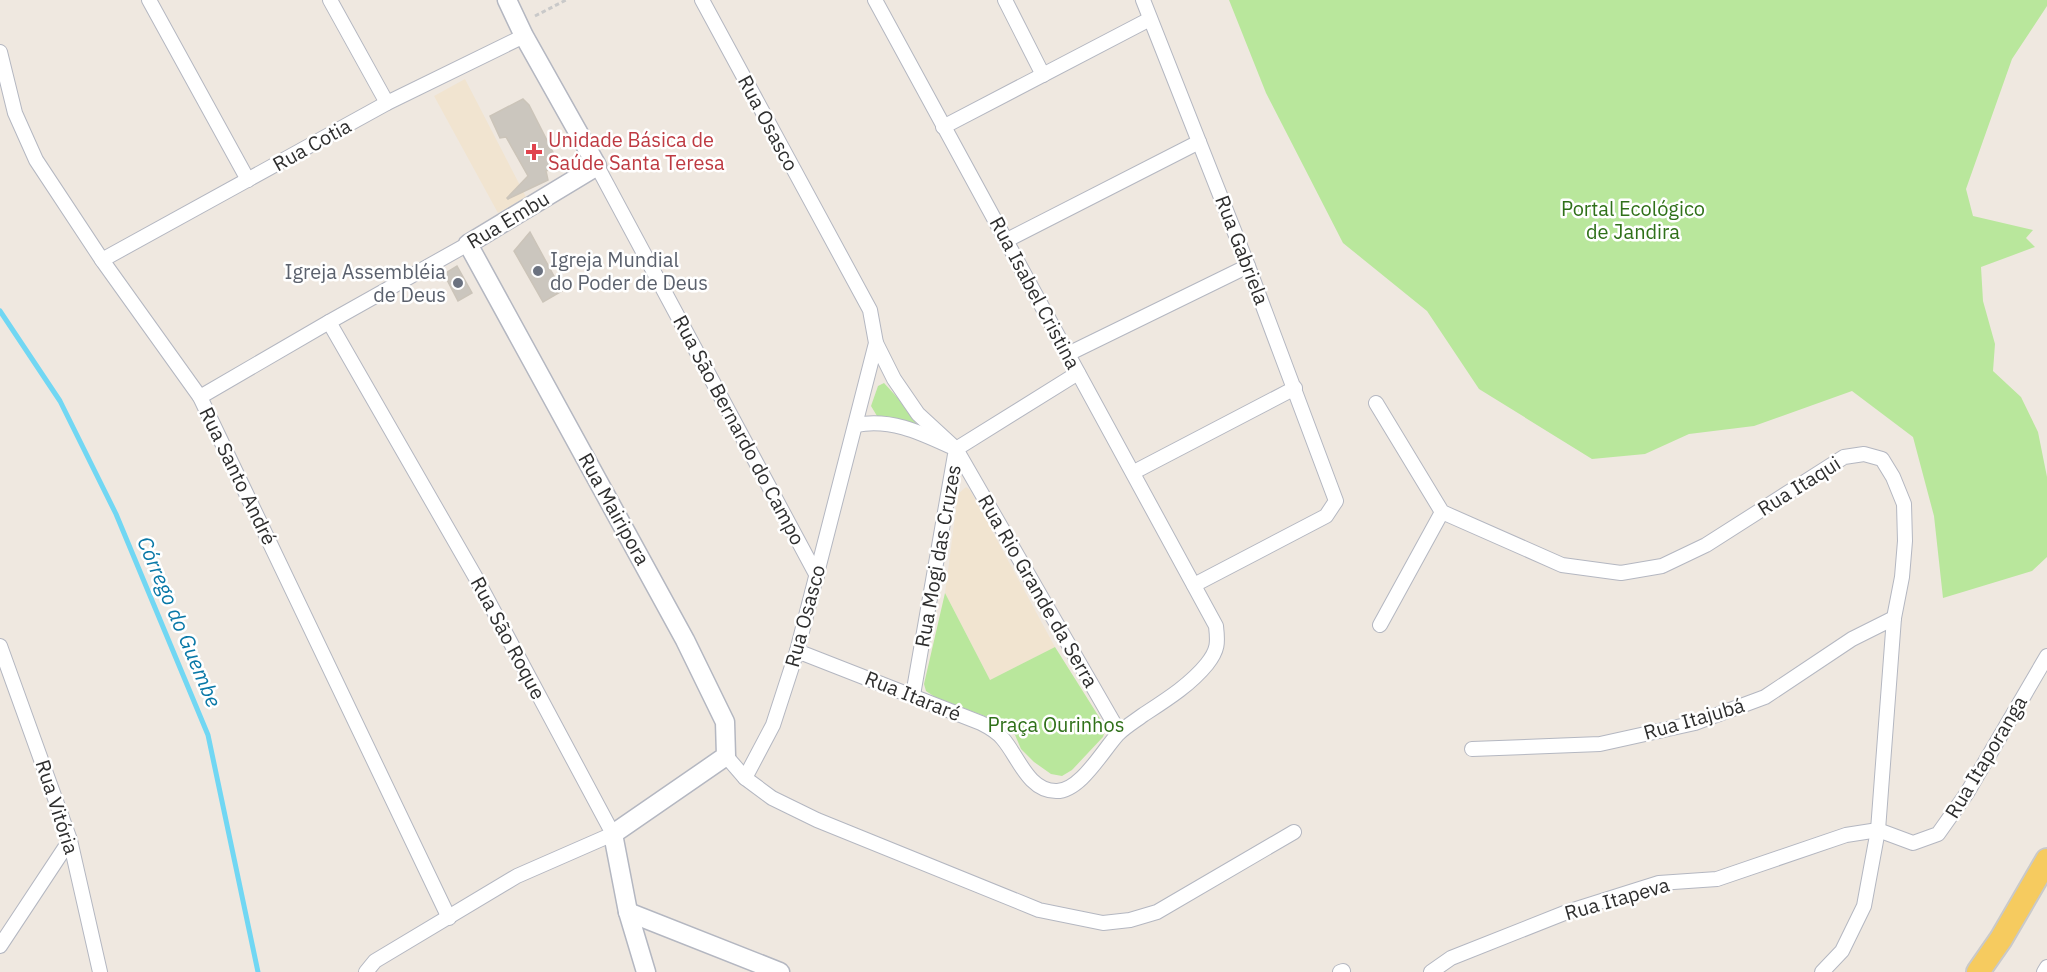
<svg xmlns="http://www.w3.org/2000/svg" width="2047" height="972" font-family="'IBM Plex Sans',sans-serif">
  <style>
    .education { fill: #f1e4d0 }
    .green { fill: #b9e79c }
    .lines { fill: none; stroke-linecap: round; stroke-linejoin: round }
    .stream { stroke: #71d7f3; stroke-width: 5 }
    .building { fill: #cbc6be; stroke: #cbc4b9; stroke-width: 1.5 }
    .minor-casing { stroke: #b4b7c1; stroke-width: 16 }
    .tertiary-casing { stroke: #b4b7c1; stroke-width: 21 }
    .primary-casing { stroke: #c9c9c9; stroke-width: 26 }
    .path { stroke: #c9c9c9; stroke-width: 3; stroke-dasharray: 4.5 3; stroke-linecap: butt }
    .minor { stroke: #fff; stroke-width: 14 }
    .tertiary { stroke: #fff; stroke-width: 18 }
    .primary { stroke: #f6cb5f; stroke-width: 22 }
    .health-dot { fill: #e0444e; stroke: #fff; stroke-width: 2 }
    .worship-dot { fill: #6b7280; stroke: #fff; stroke-width: 2 }
    .labels { text-anchor: middle; stroke-width: 5; stroke-linejoin: round; paint-order: stroke }
    .street-label { font-size: 20px; fill: #2e2e2e; stroke: #fff }
    .health-label { font-size: 20px; fill: #be3a42; stroke: #fff; text-anchor: start }
    .park-label { font-size: 20px; fill: #2f7019; stroke: #fff }
    .worship-label { font-size: 20px; fill: #5b616d; stroke: #fff; text-anchor: start }
    .water-label { font-size: 21px; font-style: italic; fill: #0978a7; stroke: #fff }
  </style>
  <rect width="100%" height="100%" fill="#efe8e0"/>
  <g class="education">
    <polygon points="465,79 526,197 498,213 434,96"/>
    <polygon points="966,487 970,490 1055,647 990,680 945,593 958,494"/>
  </g>
  <g class="green">
    <polygon points="1229,0 2047,0 2047,6 2012,59 1966,189 1973,216 2033,230 2026,238 2035,247 1981,267 1983,301 1995,344 1993,371 2021,397 2038,432 2047,477 2047,557 2032,571 1943,598 1934,516 1913,437 1852,391 1754,426 1689,434 1645,454 1592,459 1479,389 1427,311 1343,243 1266,93"/>
    <polygon points="884,383 918,420 914,424 877,416 871,406 878,386"/>
    <polygon points="945,593 990,680 1055,647 1106,728 1103,737 1072,770 1062,776 1051,774 1034,762 1021,749 1015,735 1005,724 935,697 926,691 924,684"/>
  </g>
  <g class="lines">
    <polyline class="stream" points="0,311 60,401 116,514 208,735 258,972"/>
  </g>
  <g class="building">
    <polygon points="523,99 529,105 560,166 546,171 548,180 508,199 507,198 528,176 506,137 500,138 490,116"/>
    <polygon points="530,232 562,291 543,302 514,251"/>
    <polygon points="457,266 472,293 458,301 444,274"/>
  </g>
  <g class="lines">
    <defs>
      <g id="minor">
        <polyline points="149,0 248,180"/>
        <polyline points="330,0 387,103"/>
        <polyline points="702,0 870,310 876,343 797,651 773,725 745,778"/>
        <polyline points="1005,0 1043,75"/>
        <polyline points="1143,0 1248,266 1336,501 1326,516 1194,585"/>
        <polyline points="0,52 15,113 36,160 102,260 200,397 449,918"/>
        <polyline points="943,127 1150,19"/>
        <polyline points="597,166 817,576"/>
        <polyline points="1007,240 1199,142"/>
        <polyline points="102,260 387,103 524,36"/>
        <polyline points="329,322 476,578 613,834 517,876 375,961 366,972"/>
        <polyline points="876,343 894,379 918,414 956,449 1119,732"/>
        <polyline points="1068,354 1248,266"/>
        <polyline points="200,397 329,322 468,244"/>
        <polyline points="1376,403 1442,512 1562,565 1621,573 1662,566 1706,545 1844,457 1864,454 1882,459 1893,477 1904,504 1905,541 1902,577 1894,618 1878,830 1864,906 1842,951 1822,972"/>
        <path d="M856,425c37,-7 67,9 100,24l-43,246"/>
        <polyline points="956,449 1078,373"/>
        <polyline points="1134,472 1295,388"/>
        <polyline points="1380,625 1442,512"/>
        <polyline points="0,646 70,840 100,972"/>
        <path d="M797,651l184,72c8,4 16,8 22,16 15,17 25,52 53,52 24,1 47,-41 62,-57 7,-7 17,-13 25,-19 23,-15 47,-30 64,-51 11,-14 11,-21 9,-38l-341,-626"/>
        <polyline points="1472,749 1600,744 1695,723 1765,697 1852,639 1894,618"/>
        <polyline points="726,756 745,778 772,798 817,820 1039,910 1103,923 1130,920 1157,912 1294,832"/>
        <polyline points="0,946 70,840"/>
        <polyline points="1340,972 1343,971"/>
        <polyline points="1431,972 1451,958 1567,912 1659,883 1717,879 1846,835 1878,830 1913,843 1938,834 1967,793 2047,656"/>
        <polyline points="2044,972 2047,967"/>
      </g>
      <g id="tertiary">
        <polyline points="507,0 524,36 597,166 468,244 685,640 725,722 726,756 613,834 628,912 646,972"/>
        <polyline points="628,912 780,972"/>
      </g>
      <polyline id="primary" points="1978,972 2001,939 2047,860"/>
    </defs>
    <use href="#minor" class="minor-casing"/>
    <use href="#tertiary" class="tertiary-casing"/>
    <use href="#primary" class="primary-casing"/>
    <polyline class="path" points="535,16 566,0"/>
    <use href="#minor" class="minor"/>
    <use href="#tertiary" class="tertiary"/>
    <use href="#primary" class="primary"/>
  </g>
  <path class="health-dot" d="M531 143h6v6h6v6h-6v6h-6v-6h-6v-6h6z"/>
  <g class="worship-dot">
    <circle cx="538" cy="271" r="6"/>
    <circle cx="458" cy="283" r="6"/>
  </g>
  <g class="labels">
    <g class="street-label">
      <text transform="translate(768 123) rotate(62)" y="7">Rua Osasco</text>
      <text transform="translate(312 145) rotate(-29)" y="7">Rua Cotia</text>
      <text transform="translate(508 220) rotate(-31)" y="7">Rua Embu</text>
      <text transform="translate(1242 250) rotate(69)" y="7">Rua Gabriela</text>
      <text transform="translate(1035 293) rotate(62)" y="7">Rua Isabel Cristina</text>
      <text transform="translate(739 430) rotate(62)" y="7">Rua São Bernardo do Campo</text>
      <text transform="translate(238 476) rotate(64)" y="7">Rua Santo André</text>
      <text transform="translate(1799 486) rotate(-32)" y="7">Rua Itaqui</text>
      <text transform="translate(614 509) rotate(61)" y="7">Rua Mairipora</text>
      <text transform="translate(938 556) rotate(-80)" y="7">Rua Mogi das Cruzes</text>
      <text transform="translate(1038 591) rotate(60)" y="7">Rua Rio Grande da Serra</text>
      <text transform="translate(805 616) rotate(-75)" y="7">Rua Osasco</text>
      <text transform="translate(508 638) rotate(62)" y="7">Rua São Roque</text>
      <text transform="translate(913 696) rotate(22)" y="7">Rua Itararé</text>
      <text transform="translate(1694 719) rotate(-16)" y="7">Rua Itajubá</text>
      <text transform="translate(1986 757) rotate(-59)" y="7">Rua Itaporanga</text>
      <text transform="translate(57 807) rotate(72)" y="7">Rua Vitória</text>
      <text transform="translate(1617 899) rotate(-16)" y="7">Rua Itapeva</text>
    </g>
    <g class="health-label">
      <text x="548" y="147">Unidade Básica de<tspan x="548" dy="23">Saúde Santa Teresa</tspan></text>
    </g>
    <g class="park-label">
      <text x="1633" y="216">Portal Ecológico<tspan x="1633" dy="23">de Jandira</tspan></text>
      <text x="1056" y="732">Praça Ourinhos</text>
    </g>
    <g class="worship-label">
      <text x="550" y="267">Igreja Mundial<tspan x="550" dy="23">do Poder de Deus</tspan></text>
      <text x="446" y="279" text-anchor="end">Igreja Assembléia<tspan x="446" dy="23">de Deus</tspan></text>
    </g>
    <g class="water-label">
      <text transform="translate(179 622) rotate(67)" y="7">Córrego do Guembe</text>
    </g>
  </g>
</svg>
